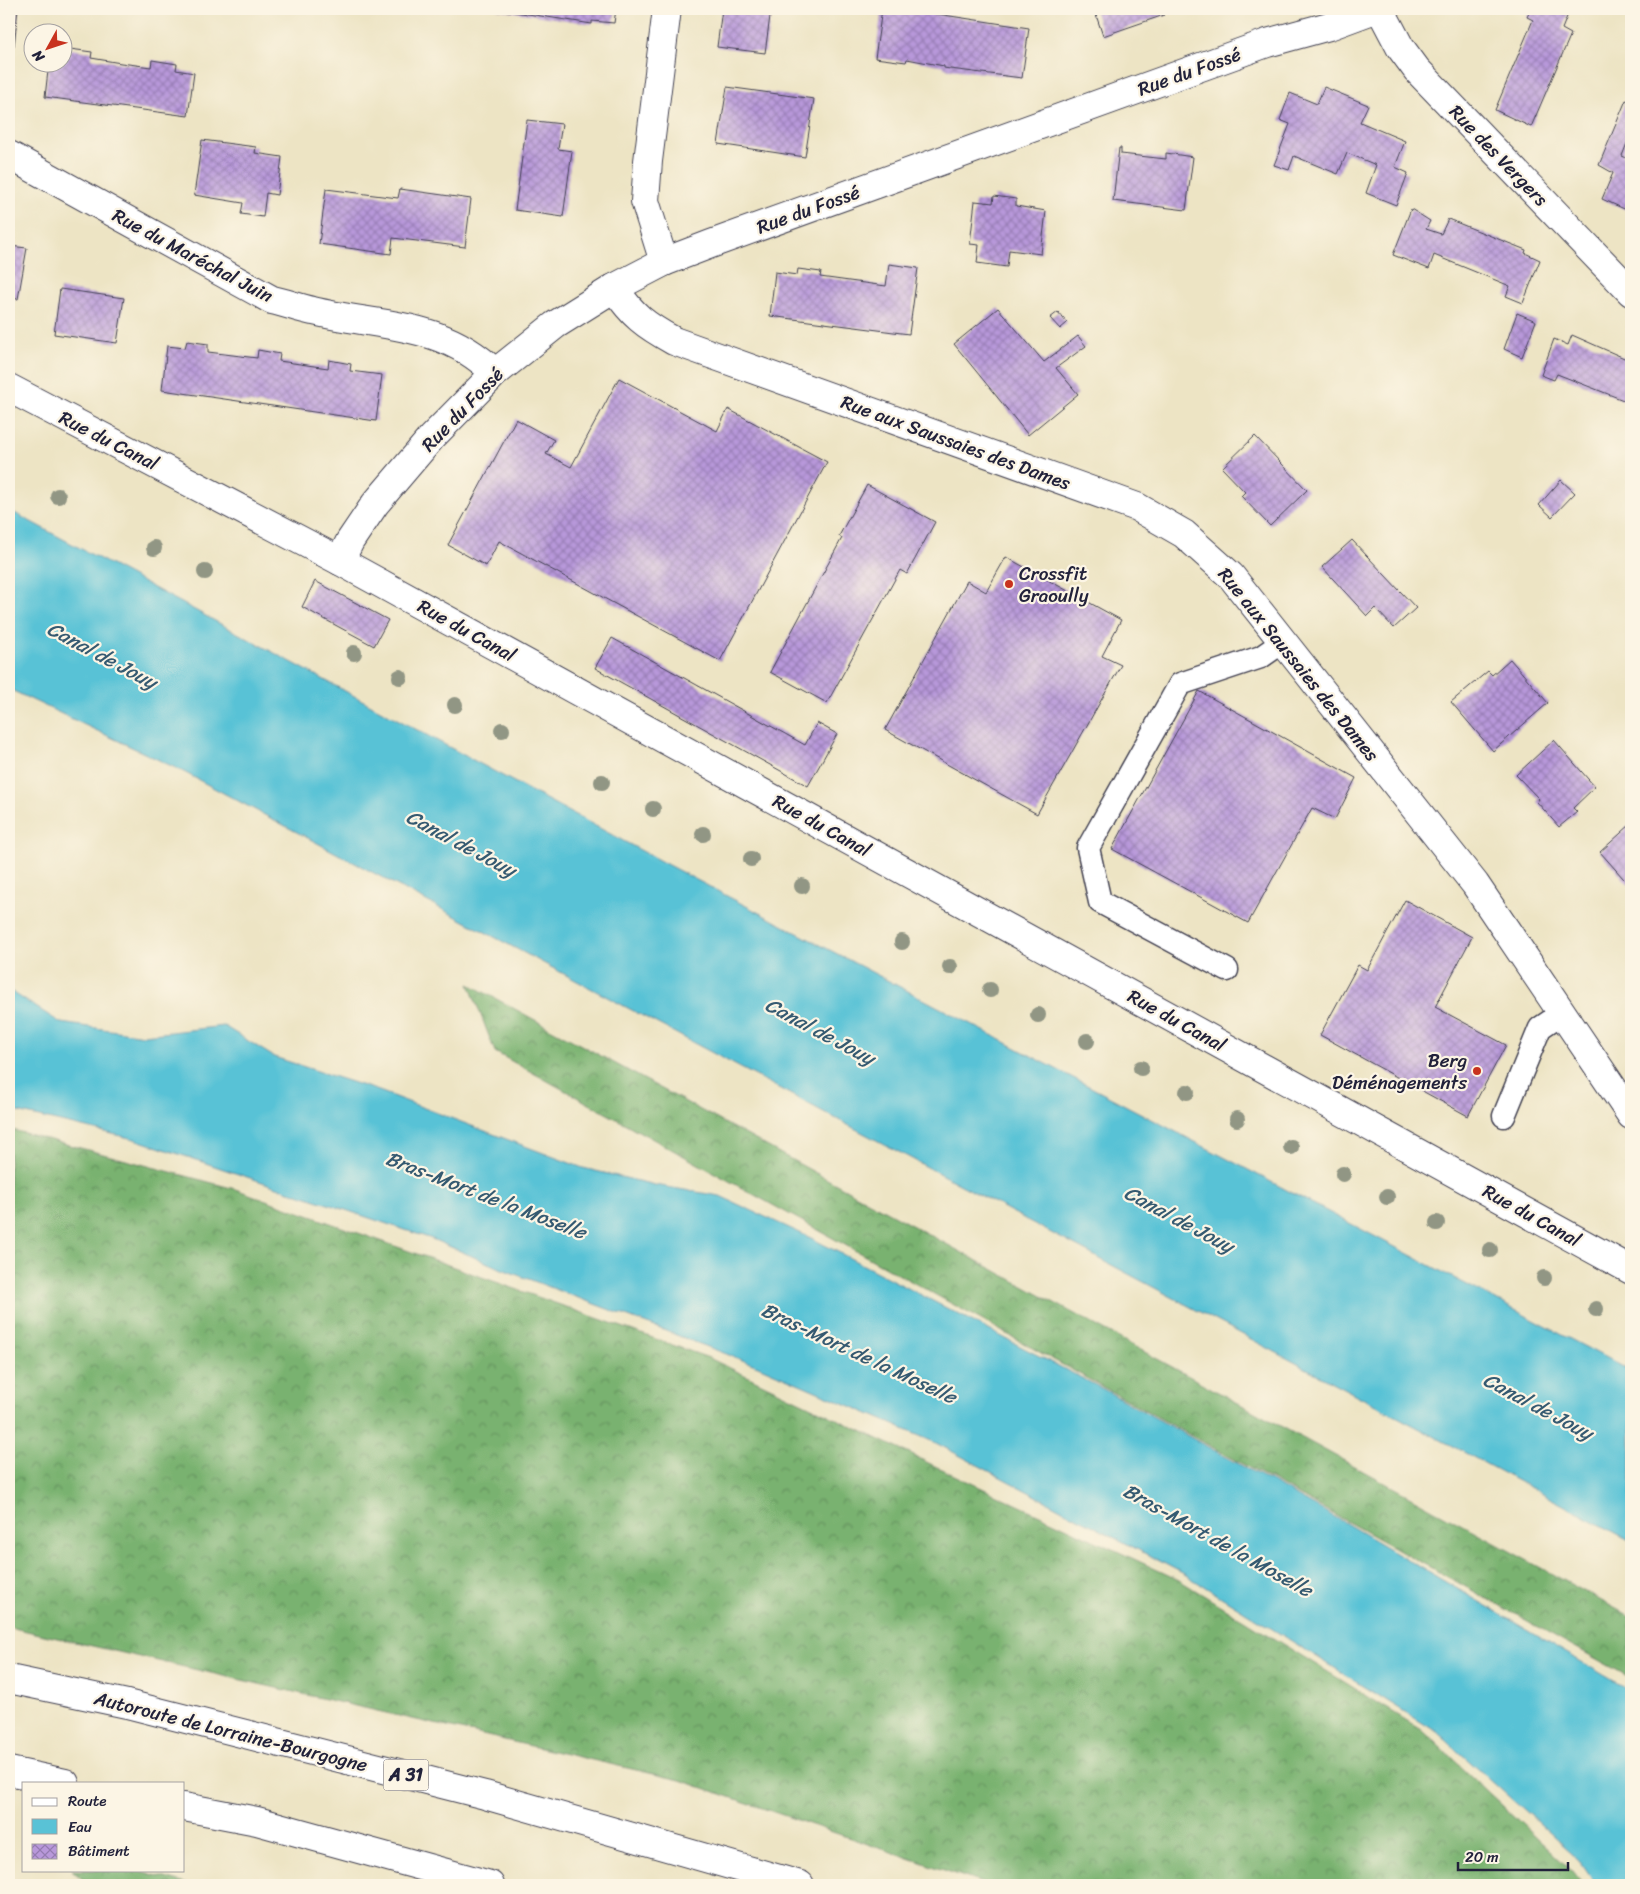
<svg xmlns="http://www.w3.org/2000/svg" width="1640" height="1894" font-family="Sriracha,sans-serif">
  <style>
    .forest { fill: url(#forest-crowns); stroke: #4e6a56 }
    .water { fill: #59c2d6; stroke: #3e7288 }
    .building { fill: url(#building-cross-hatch) }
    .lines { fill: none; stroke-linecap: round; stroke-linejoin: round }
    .service-casing { stroke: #403f50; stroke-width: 25 }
    .minor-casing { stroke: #403f50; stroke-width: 30 }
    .tertiary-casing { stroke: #403f50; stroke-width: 30 }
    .motorway-casing { stroke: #403f50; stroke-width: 30 }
    .service { stroke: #fff; stroke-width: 22 }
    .minor { stroke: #fff; stroke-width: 28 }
    .tertiary { stroke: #fff; stroke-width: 28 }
    .motorway { stroke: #fff; stroke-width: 28 }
    .tree { fill: #919684 }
    .poi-dot { fill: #c8321e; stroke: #fcf5e5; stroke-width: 2 }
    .labels { text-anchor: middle; stroke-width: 4.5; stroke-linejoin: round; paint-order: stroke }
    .shield { fill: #fcf5e5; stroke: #63616e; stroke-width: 1 }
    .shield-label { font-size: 18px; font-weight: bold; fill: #22223b }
    .street-label { font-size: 19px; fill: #22223b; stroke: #fcf5e5 }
    .poi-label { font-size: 19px; fill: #22223b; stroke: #fcf5e5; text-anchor: start }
    .water-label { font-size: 20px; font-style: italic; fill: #355a71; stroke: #fcf5e5 }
  </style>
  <defs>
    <pattern id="forest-crowns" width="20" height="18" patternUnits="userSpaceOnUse" patternTransform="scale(1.25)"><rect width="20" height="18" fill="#79b270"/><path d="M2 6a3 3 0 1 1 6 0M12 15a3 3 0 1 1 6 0" fill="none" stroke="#63905d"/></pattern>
    <pattern id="building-cross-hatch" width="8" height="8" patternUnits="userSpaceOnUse" patternTransform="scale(1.25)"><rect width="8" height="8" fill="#b898da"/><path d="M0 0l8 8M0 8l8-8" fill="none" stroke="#957cb2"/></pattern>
  </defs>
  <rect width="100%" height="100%" fill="#fcf5e5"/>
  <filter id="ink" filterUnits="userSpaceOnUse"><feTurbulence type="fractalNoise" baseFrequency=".02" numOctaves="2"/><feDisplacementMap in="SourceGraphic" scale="10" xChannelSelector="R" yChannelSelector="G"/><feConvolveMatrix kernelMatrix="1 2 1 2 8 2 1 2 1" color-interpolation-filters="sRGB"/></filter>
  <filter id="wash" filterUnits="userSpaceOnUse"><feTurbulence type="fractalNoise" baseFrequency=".0096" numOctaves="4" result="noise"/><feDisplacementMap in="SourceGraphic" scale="20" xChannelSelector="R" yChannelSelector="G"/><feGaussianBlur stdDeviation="1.12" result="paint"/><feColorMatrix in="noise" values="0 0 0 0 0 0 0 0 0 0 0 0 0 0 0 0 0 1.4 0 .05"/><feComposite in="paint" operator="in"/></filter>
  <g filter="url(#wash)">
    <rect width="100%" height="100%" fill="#ede4c4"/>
    <g class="forest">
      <polygon points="469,984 1631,1617 1631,1678 495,1052"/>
      <polygon points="9,1129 235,1189 709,1358 939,1468 1179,1580 1422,1730 1573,1872 1583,1885 988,1885 680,1780 9,1627"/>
      <polygon points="72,1870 137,1870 190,1885 89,1885"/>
    </g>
    <g class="water">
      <polygon points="9,510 668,865 1631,1371 1631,1541 180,770 9,689"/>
      <polygon points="9,990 61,1023 144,1035 224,1026 274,1057 379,1091 583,1168 655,1185 720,1196 811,1238 1103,1389 1342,1521 1631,1691 1631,1885 1596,1885 1579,1860 1437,1732 1186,1575 936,1443 758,1366 502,1269 432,1239 134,1139 9,1110"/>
    </g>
    <g id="blocks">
      <g class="building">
        <polygon points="9,9 18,9 14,47 9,47"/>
        <polygon points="496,9 616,9 614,23 592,21 592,24"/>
        <polygon points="722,9 771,9 765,53 717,47"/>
        <polygon points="882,9 904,9 1029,28 1022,78 950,69 944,68 944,66 907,59 906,62 875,58"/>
        <polygon points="1094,9 1162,9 1164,15 1103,36"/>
        <polygon points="1531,9 1557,9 1568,14 1562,29 1571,34 1531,127 1495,110 1533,20 1527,17"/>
        <polygon points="70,49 92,52 91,58 121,63 151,67 152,60 177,64 176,70 194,73 188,116 45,97 49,62 62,62 62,54 70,55"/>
        <polygon points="727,87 814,99 805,157 718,144"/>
        <polygon points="1324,87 1368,105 1360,122 1405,141 1395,167 1408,173 1396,205 1366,193 1376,165 1347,153 1338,174 1294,156 1289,170 1274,165 1290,124 1280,120 1290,93 1317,104"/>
        <polygon points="1626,100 1631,102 1631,133 1622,156 1631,160 1631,212 1602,199 1613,173 1599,165"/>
        <polygon points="527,120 562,124 558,149 572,151 563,217 515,210"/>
        <polygon points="202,140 256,147 255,153 282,157 277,195 266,193 263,217 241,214 243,203 194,195"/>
        <polygon points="1119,148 1121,148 1121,154 1166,159 1166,153 1193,157 1186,210 1113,201"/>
        <polygon points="326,189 398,198 400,189 471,199 465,247 393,238 391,254 319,244"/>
        <polygon points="994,196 1016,199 1016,206 1046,211 1041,254 1009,250 1007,267 977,263 979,245 970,244 975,201 993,203"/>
        <polygon points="1411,209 1430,221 1426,229 1441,234 1448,219 1526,250 1525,253 1540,260 1523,303 1506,296 1510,286 1434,255 1429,269 1393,255"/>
        <polygon points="9,246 27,248 18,299 9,298"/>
        <polygon points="889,264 918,268 909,334 770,316 775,272 797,275 798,269 821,272 820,277 886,286"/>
        <polygon points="60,289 124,298 117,343 54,334"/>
        <polygon points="998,308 1044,362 1078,336 1086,346 1056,368 1078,394 1028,435 954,344"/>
        <polygon points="1058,312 1067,323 1060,329 1050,318"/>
        <polygon points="1517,313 1536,321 1522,357 1504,349"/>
        <polygon points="1572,335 1631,361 1631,403 1557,374 1554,380 1541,375 1554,339 1568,345"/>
        <polygon points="187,341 208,344 208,352 257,358 258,350 280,354 279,361 328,368 329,360 351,364 350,371 382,375 376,421 162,390 167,346 185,348"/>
        <polygon points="619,378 717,431 728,409 827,462 720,661 499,541 486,566 448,545 516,419 554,440 546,454 571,467"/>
        <polygon points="1255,436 1307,490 1270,526 1241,496 1245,492 1222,468"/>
        <polygon points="1561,480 1575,493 1552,517 1539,505"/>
        <polygon points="867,485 935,522 907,574 900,570 827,703 770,672 842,538 839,536"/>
        <polygon points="1352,540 1416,608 1394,628 1375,608 1367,616 1322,567"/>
        <polygon points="1006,557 1121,620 1102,656 1121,665 1037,814 885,730 967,581 986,592"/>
        <polygon points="315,581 388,620 374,646 302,607"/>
        <polygon points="612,638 805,745 817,723 837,734 808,786 595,668"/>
        <polygon points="1510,659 1548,703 1493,751 1451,702 1488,671 1492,675"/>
        <polygon points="1199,691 1356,778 1335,819 1312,808 1248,923 1112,849"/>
        <polygon points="1554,740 1595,787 1573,808 1577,812 1559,827 1537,802 1539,799 1516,775"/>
        <polygon points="1631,824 1631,887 1600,852"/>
        <polygon points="1405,900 1472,937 1435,1007 1506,1045 1468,1116 1320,1035 1358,965 1367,970"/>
      </g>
    </g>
  </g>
  <g filter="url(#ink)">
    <use href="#blocks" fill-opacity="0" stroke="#403f50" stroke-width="1"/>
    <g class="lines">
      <defs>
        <g id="service">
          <polyline points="1227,970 1100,902 1088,848 1180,684 1261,657 1284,641"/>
          <polyline points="1504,1116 1540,1028 1562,1013"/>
        </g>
        <g id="minor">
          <polyline points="1380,9 1400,47 1417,70 1631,292"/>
          <path d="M9,155l263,145c14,3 27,8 41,11 66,16 130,10 182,62"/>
          <polyline points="664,262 645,201 648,161 667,9"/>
          <path d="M614,288c19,28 31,37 60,53l463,166 47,27 47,42 244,308 156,231"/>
          <polyline points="340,561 350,541 375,504 432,437 495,373 555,325 614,288 664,262 711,244 1267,43 1329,26 1375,9"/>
        </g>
        <polyline id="tertiary" points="9,388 340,561 1631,1270"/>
        <g id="motorway">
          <polyline points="9,1679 127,1704 485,1795 800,1885"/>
          <polyline points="9,1771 65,1783"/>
          <polyline points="184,1807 257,1821 490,1885"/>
        </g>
      </defs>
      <use href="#service" class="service-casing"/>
      <use href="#minor" class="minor-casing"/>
      <use href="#tertiary" class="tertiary-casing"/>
      <use href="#motorway" class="motorway-casing"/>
      <use href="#service" class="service"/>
      <use href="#minor" class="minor"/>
      <use href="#tertiary" class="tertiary"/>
      <use href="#motorway" class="motorway"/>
    </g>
    <g class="tree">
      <circle cx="58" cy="496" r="8"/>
      <circle cx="154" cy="548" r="8"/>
      <circle cx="205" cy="572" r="8"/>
      <circle cx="354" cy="653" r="8"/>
      <circle cx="400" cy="677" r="8"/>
      <circle cx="455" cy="705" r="8"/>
      <circle cx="502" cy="730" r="8"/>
      <circle cx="602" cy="782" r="8"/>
      <circle cx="653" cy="809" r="8"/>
      <circle cx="703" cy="834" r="8"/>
      <circle cx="751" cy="859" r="8"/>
      <circle cx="802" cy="886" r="8"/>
      <circle cx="902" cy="942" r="8"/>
      <circle cx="950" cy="967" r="8"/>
      <circle cx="990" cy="990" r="8"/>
      <circle cx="1038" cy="1015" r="8"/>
      <circle cx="1087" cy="1041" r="8"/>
      <circle cx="1141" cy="1068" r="8"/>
      <circle cx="1187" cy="1092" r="8"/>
      <circle cx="1237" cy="1119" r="8"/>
      <circle cx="1291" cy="1147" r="8"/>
      <circle cx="1343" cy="1174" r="8"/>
      <circle cx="1387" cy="1197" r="8"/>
      <circle cx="1437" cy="1223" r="8"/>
      <circle cx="1490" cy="1250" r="8"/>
      <circle cx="1544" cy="1278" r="8"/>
      <circle cx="1596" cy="1309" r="8"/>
    </g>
  </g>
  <g class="poi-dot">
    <circle cx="1009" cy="584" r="5"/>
    <circle cx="1477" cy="1071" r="5"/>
  </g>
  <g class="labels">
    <rect class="shield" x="383.5" y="1759.5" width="45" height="31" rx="4"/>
    <g class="shield-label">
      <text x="406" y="1781">A 31</text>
    </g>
    <g class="street-label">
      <text transform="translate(1189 71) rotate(-20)" y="7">Rue du Fossé</text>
      <text transform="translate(1499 155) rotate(46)" y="7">Rue des Vergers</text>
      <text transform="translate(808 209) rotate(-20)" y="7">Rue du Fossé</text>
      <text transform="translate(193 255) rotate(28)" y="7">Rue du Maréchal Juin</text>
      <text transform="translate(462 409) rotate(-46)" y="7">Rue du Fossé</text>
      <text transform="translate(109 440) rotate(27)" y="7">Rue du Canal</text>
      <text transform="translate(956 442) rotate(20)" y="7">Rue aux Saussaies des Dames</text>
      <text transform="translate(467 630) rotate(29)" y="7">Rue du Canal</text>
      <text transform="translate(1299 664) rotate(51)" y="7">Rue aux Saussaies des Dames</text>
      <text transform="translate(822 825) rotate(29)" y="7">Rue du Canal</text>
      <text transform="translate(1177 1020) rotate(29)" y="7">Rue du Canal</text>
      <text transform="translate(1532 1215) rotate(29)" y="7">Rue du Canal</text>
      <text transform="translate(231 1731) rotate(14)" y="7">Autoroute de Lorraine-Bourgogne</text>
    </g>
    <g class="poi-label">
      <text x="1019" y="580">Crossfit<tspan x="1019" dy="22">Graoully</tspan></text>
      <text x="1467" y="1067" text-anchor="end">Berg<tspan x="1467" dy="22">Déménagements</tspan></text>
    </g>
    <g class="water-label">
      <text transform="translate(102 655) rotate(28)" y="7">Canal de Jouy</text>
      <text transform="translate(461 843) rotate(28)" y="7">Canal de Jouy</text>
      <text transform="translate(820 1031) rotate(28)" y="7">Canal de Jouy</text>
      <text transform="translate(486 1195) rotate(21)" y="7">Bras-Mort de la Moselle</text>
      <text transform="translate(1179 1219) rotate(28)" y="7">Canal de Jouy</text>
      <text transform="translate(859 1353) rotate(25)" y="7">Bras-Mort de la Moselle</text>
      <text transform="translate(1538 1406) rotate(28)" y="7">Canal de Jouy</text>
      <text transform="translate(1218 1540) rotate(29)" y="7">Bras-Mort de la Moselle</text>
    </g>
  </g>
  <rect width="1640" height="1894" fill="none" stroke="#fcf5e5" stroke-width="30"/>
  <rect x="22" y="1782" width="162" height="90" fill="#fcf5e5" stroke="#a5a1a1"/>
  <rect x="32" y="1798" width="25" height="8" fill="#ffffff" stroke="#a5a1a1"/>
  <text x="68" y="1806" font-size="15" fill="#22223b">Route</text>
  <rect x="32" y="1819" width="25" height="15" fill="#59c2d6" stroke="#a5a1a1"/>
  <text x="68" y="1832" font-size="15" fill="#22223b">Eau</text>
  <rect x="32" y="1844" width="25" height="15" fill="url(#building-cross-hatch)" stroke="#a5a1a1"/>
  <text x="68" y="1856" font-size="15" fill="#22223b">Bâtiment</text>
  <g transform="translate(48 48) rotate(230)"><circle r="24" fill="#fcf5e5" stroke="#a5a1a1"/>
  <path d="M0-4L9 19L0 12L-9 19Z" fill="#c8321e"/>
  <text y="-8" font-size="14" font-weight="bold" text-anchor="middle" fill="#22223b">N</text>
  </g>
  <path d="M1458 1862v8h110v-8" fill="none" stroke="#22223b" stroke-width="2.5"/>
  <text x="1465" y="1862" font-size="15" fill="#22223b" stroke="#fcf5e5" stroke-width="4" paint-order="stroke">20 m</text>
</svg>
